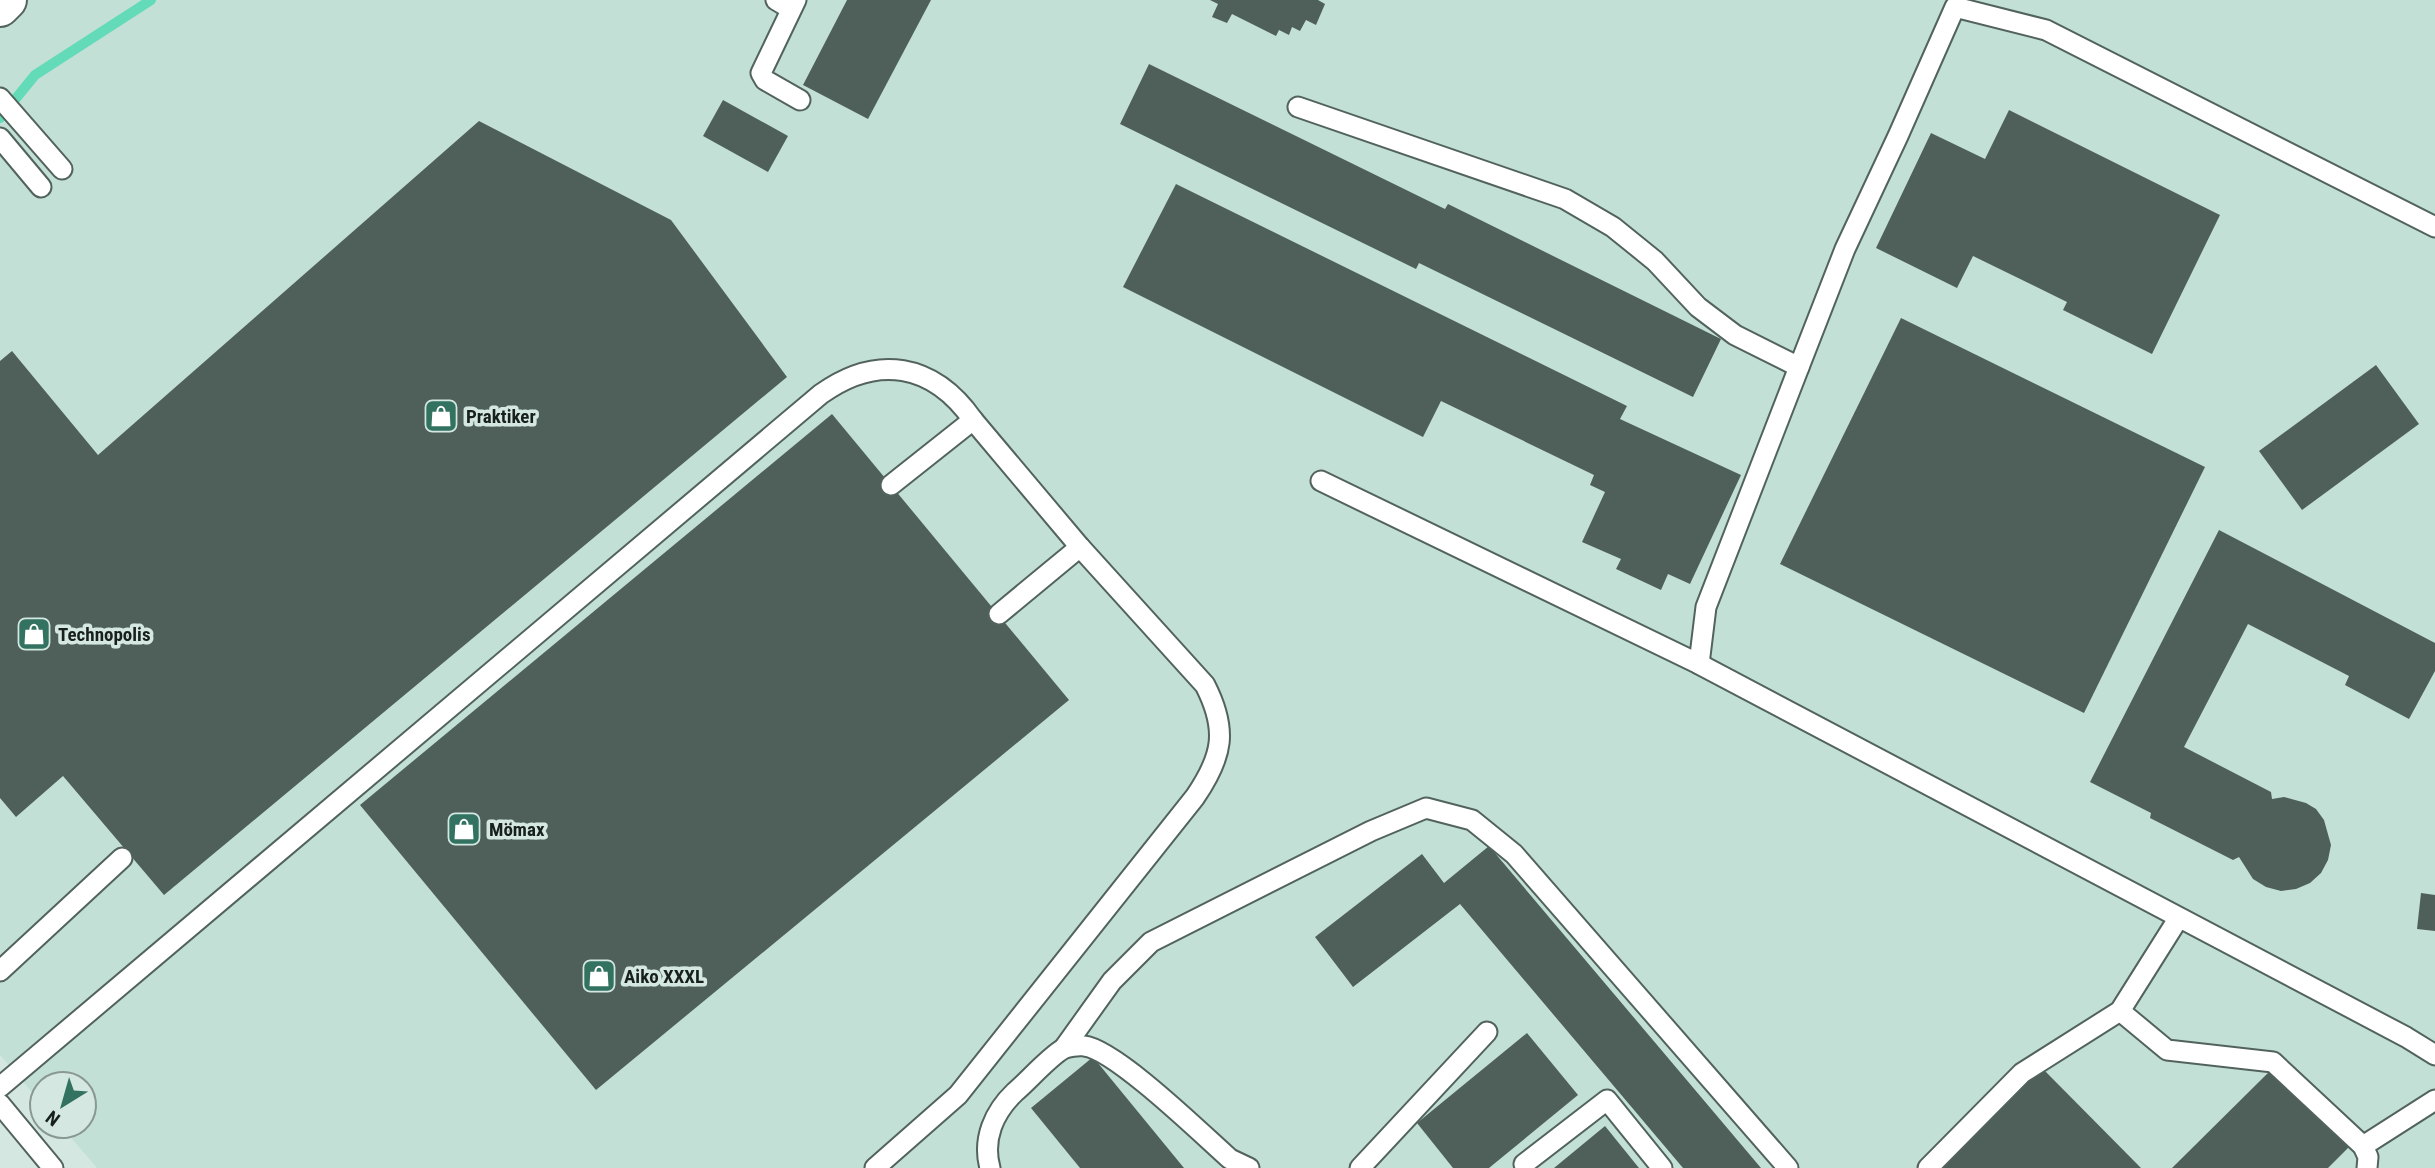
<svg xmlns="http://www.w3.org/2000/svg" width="2435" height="1168" font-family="'Roboto Condensed',sans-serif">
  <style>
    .built { fill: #c3e0d6 }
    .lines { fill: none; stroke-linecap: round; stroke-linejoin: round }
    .stream { stroke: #63dab8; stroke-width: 10 }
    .building { fill: #4f605a }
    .service-casing { stroke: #52635d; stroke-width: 23 }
    .tertiary-casing { stroke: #52635d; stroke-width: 42 }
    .service { stroke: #fff; stroke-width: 19 }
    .tertiary { stroke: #fff; stroke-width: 38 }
    .labels { text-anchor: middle; stroke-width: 7; stroke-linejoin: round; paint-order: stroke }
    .poi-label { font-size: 19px; font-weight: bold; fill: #18201d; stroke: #d4e8e1; text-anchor: start }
  </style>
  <rect width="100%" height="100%" fill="#d4e8e1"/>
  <polygon class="built" points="0,0 2435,0 2435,1168 97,1168 61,1126 84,1126 84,1084 42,1084 42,1104 0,1055"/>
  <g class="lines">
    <polyline class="stream" points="0,118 35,75 151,0"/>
  </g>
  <g class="building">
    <polygon points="847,0 931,0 868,119 803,85"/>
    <polygon points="1210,0 1318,0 1325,4 1316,25 1306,20 1300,31 1292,27 1289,35 1279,30 1276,36 1232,14 1227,23 1212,17 1218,4"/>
    <polygon points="1149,64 1445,209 1448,204 1721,339 1693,397 1419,263 1416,269 1120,124"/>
    <polygon points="723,100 788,136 768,172 703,136"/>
    <polygon points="2009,110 2220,215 2152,354 2063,310 2067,302 1973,256 1957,288 1876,248 1931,133 1985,159"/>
    <polygon points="479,121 671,220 787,377 164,895 63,776 16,817 0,798 0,361 12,351 98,455"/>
    <polygon points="1176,184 1627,406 1620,419 1741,475 1690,584 1668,574 1661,590 1616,569 1621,559 1582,542 1605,492 1590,485 1594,475 1441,401 1423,437 1123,287"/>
    <polygon points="1901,318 2205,467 2084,713 1780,564"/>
    <polygon points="2376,365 2419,424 2302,510 2259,451"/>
    <polygon points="832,414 1069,700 596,1090 360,805"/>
    <polygon points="2219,530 2435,643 2435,671 2409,719 2345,685 2349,676 2248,624 2184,747 2271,792 2272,799 2284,797 2306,803 2316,809 2324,820 2331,845 2328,860 2321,873 2310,883 2296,889 2281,891 2266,887 2253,879 2239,857 2233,860 2150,818 2151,813 2090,782"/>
    <polygon points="1489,846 1761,1168 1683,1168 1460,904 1353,987 1315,937 1422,854 1444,883"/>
    <polygon points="2421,893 2435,895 2435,931 2417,929"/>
    <polygon points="1527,1033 1578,1095 1489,1168 1453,1168 1417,1123"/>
    <polygon points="1093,1057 1184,1168 1080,1168 1031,1108"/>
    <polygon points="2040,1066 2141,1168 1937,1168"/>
    <polygon points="2275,1066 2352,1144 2328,1168 2172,1168"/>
    <polygon points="1605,1126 1639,1168 1554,1168"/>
  </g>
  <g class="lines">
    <defs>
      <g id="service">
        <polyline points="776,0 791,9"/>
        <polyline points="796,0 761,73 765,80 800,100"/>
        <polyline points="0,98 62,169"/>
        <polyline points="1298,107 1565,199 1613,227 1655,261 1698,307 1735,335 1799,367"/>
        <polyline points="0,138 41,187"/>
        <polyline points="1321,481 1699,664 2406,1037 2435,1055"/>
        <polyline points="891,485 973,420"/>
        <polyline points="999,614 1080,547"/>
        <polyline points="1699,664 1706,607 1799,367 1845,249 1898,136 1955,7 2046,30 2435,227"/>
        <polyline points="0,971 122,858"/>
        <polyline points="2120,1011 2167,1050 2273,1062 2363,1146 2368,1157 2367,1168"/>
        <polyline points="1064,1048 1112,981 1151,942 1371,831 1426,808 1472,820 1514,854 1788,1168"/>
        <path d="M0,1087l821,-693c56,-40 112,-31 152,26l107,127 125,138c23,45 18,71 -10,112l-237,298 -83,73"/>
        <polyline points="0,1104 53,1168"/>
        <polyline points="2363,1146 2435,1100"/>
        <polyline points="1524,1164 1607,1100 1662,1168"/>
        <path d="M990,1168c-8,-29 4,-56 25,-76 13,-11 34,-35 48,-43 4,-2 15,-4 21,-3 31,3 119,89 146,113l19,9"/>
        <polyline points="1360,1168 1487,1032"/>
        <polyline points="1928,1168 2022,1073 2120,1011 2178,919"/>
      </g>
      <polyline id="tertiary" points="0,7 7,0"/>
    </defs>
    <use href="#service" class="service-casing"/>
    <use href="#tertiary" class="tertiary-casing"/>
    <use href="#service" class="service"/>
    <use href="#tertiary" class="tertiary"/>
  </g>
  <defs>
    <symbol id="shop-square" viewBox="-11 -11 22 22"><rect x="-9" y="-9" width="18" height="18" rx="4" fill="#337260" stroke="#d4e8e1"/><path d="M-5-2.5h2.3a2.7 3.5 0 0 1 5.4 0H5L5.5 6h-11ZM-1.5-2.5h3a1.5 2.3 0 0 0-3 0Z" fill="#fff"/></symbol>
  </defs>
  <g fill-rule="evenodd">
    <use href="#shop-square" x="422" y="397" width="38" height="38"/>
    <use href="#shop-square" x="15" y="615" width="38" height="38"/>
    <use href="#shop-square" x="445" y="810" width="38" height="38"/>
    <use href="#shop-square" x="580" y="957" width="38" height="38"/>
  </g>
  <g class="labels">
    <g class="poi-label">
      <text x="466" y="423">Praktiker</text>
      <text x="58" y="641">Technopolis</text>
      <text x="489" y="836">Mömax</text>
      <text x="624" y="983">Aiko XXXL</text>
    </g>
  </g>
  <g transform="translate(63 1105) rotate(217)"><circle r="33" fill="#d4e8e1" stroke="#899893" stroke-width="2"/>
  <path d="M0-5L12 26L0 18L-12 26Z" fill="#337260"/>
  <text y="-10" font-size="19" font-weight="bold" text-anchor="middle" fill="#18201d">N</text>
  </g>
</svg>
